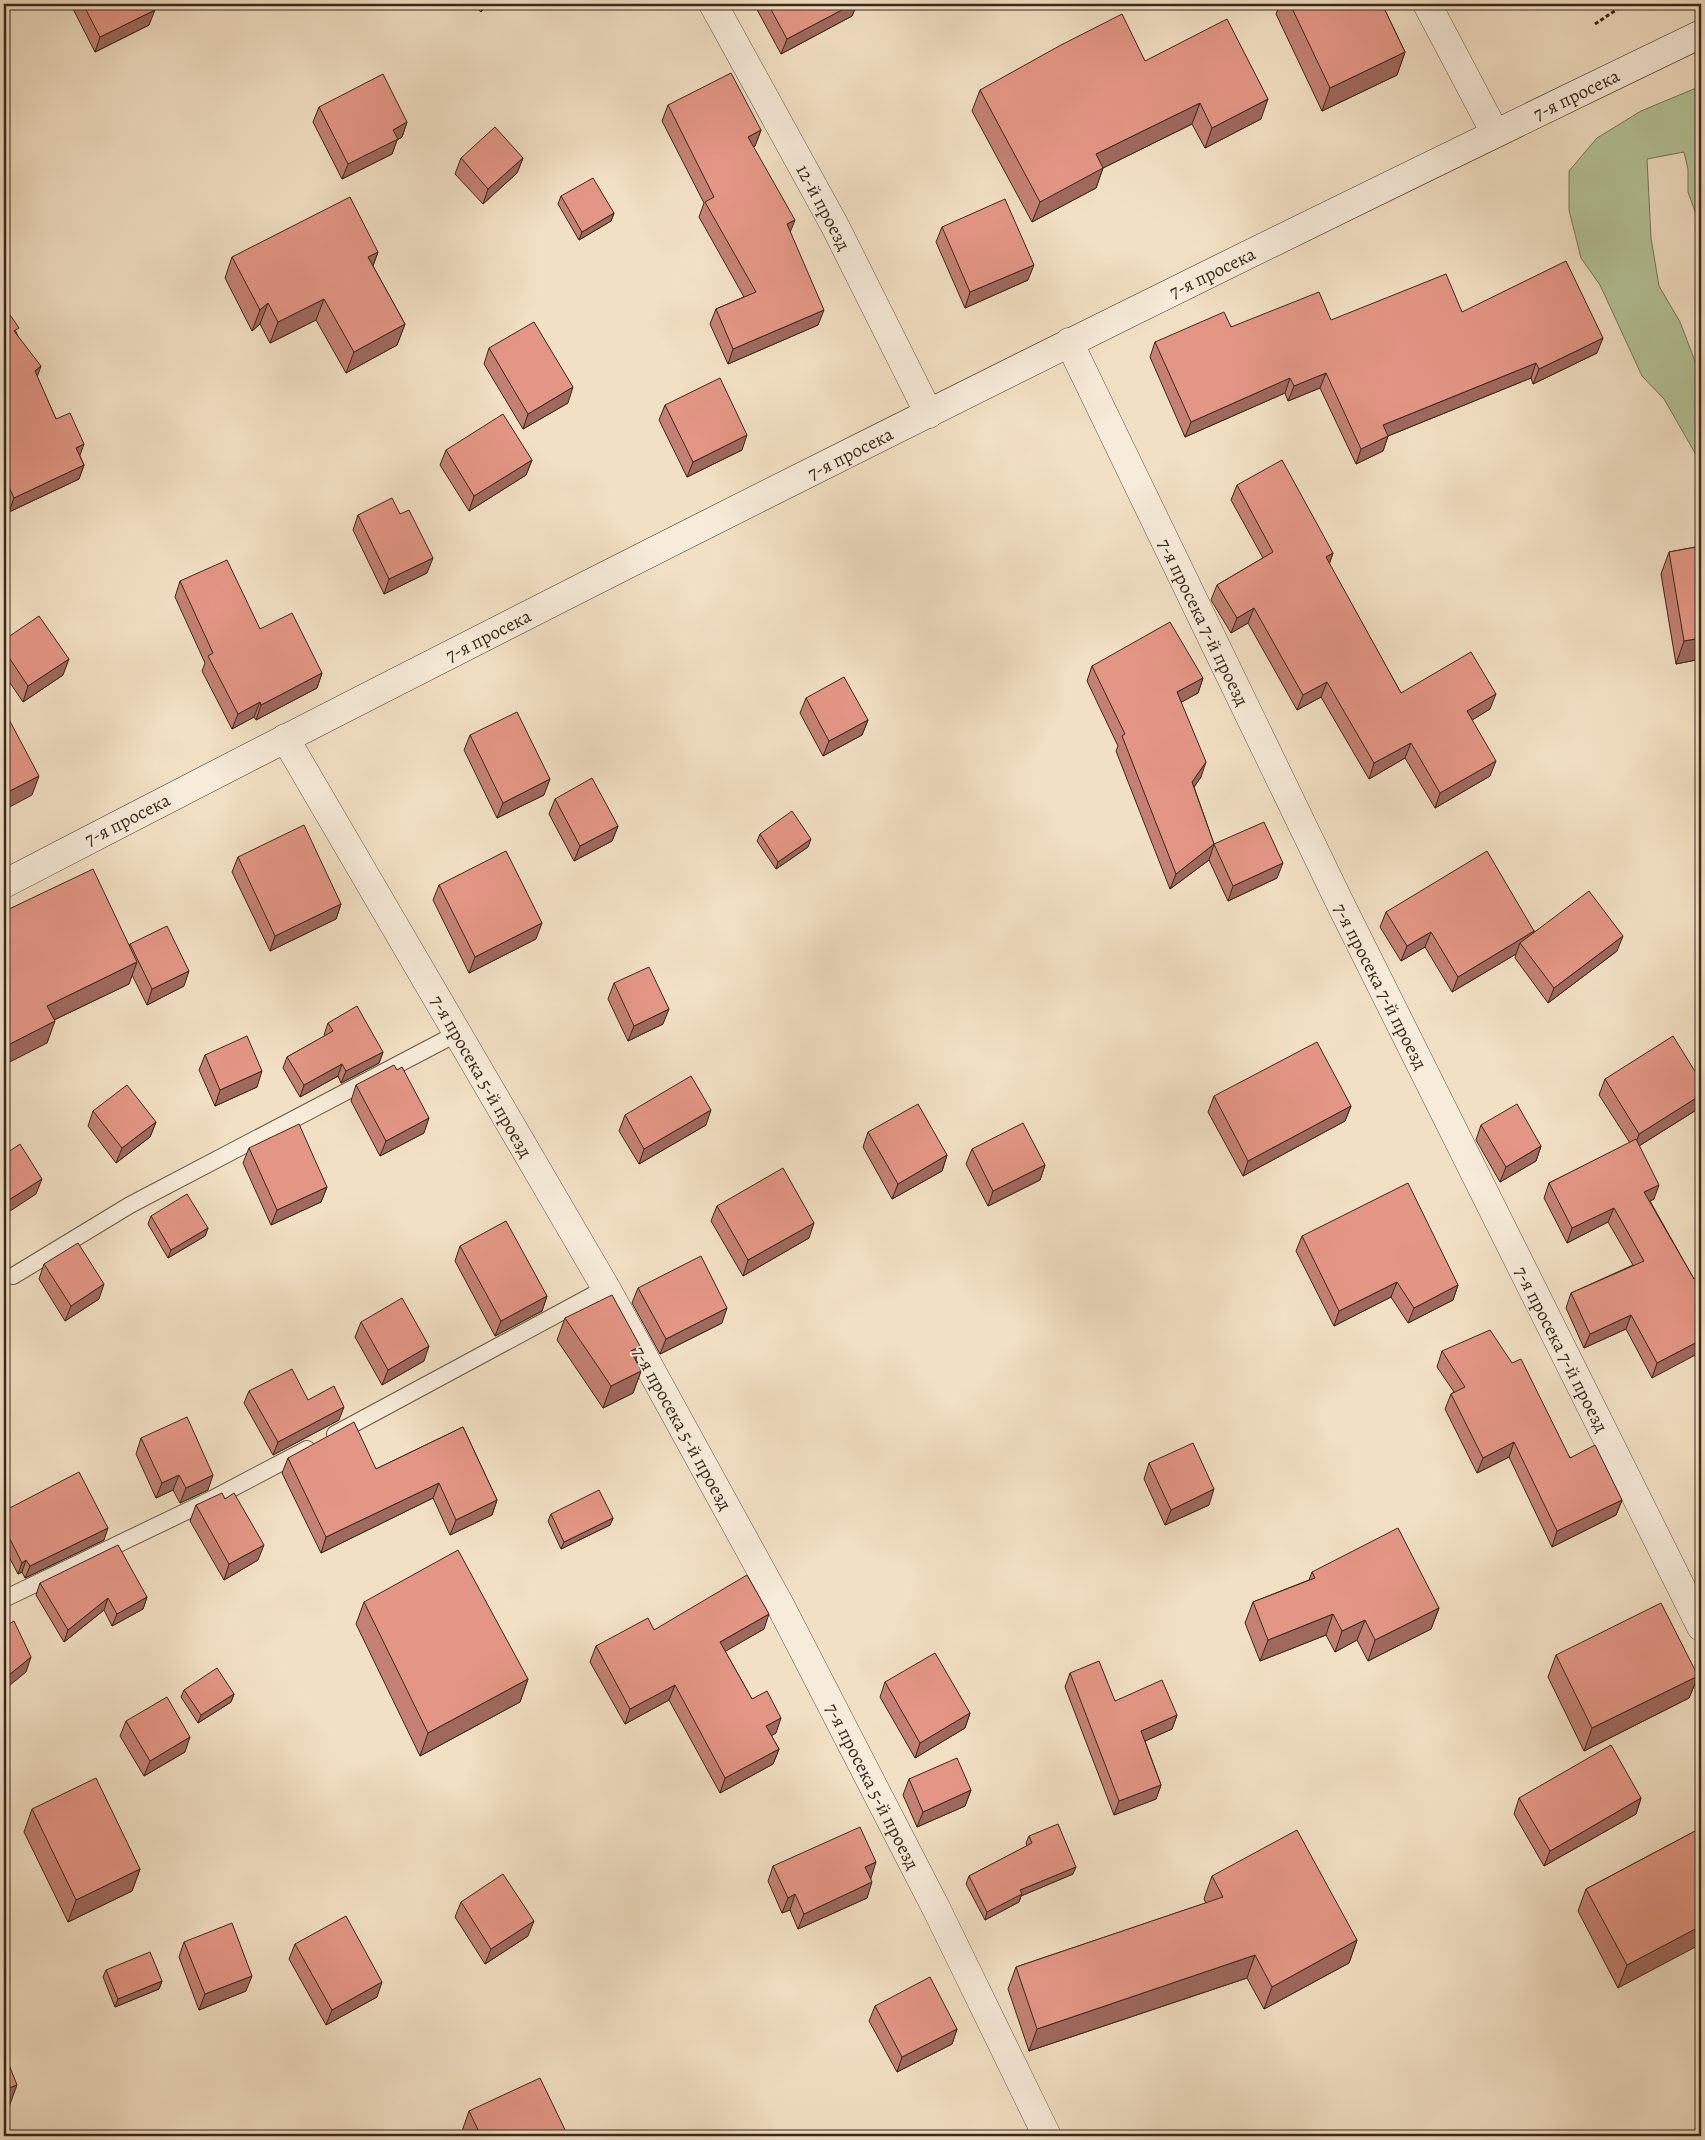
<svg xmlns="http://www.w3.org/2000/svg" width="1705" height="2140" font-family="Alegreya,serif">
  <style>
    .green { fill: #b4c399; stroke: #76765a }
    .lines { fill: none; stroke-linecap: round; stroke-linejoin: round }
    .lane-casing { stroke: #675744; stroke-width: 18 }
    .street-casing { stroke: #675744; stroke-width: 29 }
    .secondary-casing { stroke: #39291a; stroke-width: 29 }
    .path { stroke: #39291a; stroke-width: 3; stroke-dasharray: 4 2.5; stroke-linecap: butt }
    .lane { stroke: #f7ebd9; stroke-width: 16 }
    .street { stroke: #f7ebd9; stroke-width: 28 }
    .secondary { stroke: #f7ebd9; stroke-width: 28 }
    .wall { fill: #c48173; stroke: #39291a }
    .shaded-wall { fill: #a0695e; stroke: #39291a }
    .building { fill: #e49686; stroke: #39291a }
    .labels { text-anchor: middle; stroke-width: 4; stroke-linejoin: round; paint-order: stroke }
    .street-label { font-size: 19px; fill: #39291a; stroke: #f7ebd9 }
  </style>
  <rect width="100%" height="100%" fill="#f2e0c4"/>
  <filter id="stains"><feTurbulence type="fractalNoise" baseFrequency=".004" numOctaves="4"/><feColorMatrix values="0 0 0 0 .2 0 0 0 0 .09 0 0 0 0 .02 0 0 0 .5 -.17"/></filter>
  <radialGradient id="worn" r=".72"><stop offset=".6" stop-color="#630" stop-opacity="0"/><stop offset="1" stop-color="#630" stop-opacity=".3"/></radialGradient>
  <polygon class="green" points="1701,86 1701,215 1696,214 1688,192 1688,169 1684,152 1647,159 1651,238 1659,286 1680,322 1701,377 1701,451 1695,453 1664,399 1642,376 1600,285 1581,258 1569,210 1569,171 1597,138 1641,111"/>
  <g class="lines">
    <defs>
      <g id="lane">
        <polyline points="13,1276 130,1205 456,1034"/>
        <polyline points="335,1434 606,1288"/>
        <polyline points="4,1599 212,1499 307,1449"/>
      </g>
      <g id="street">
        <polyline points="713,4 835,226 929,414"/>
        <polyline points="1427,4 1495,133"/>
        <polyline points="1069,342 1339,901 1701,1627"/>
        <polyline points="285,738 606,1288 780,1605 937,1910 1047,2136"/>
      </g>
      <path id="secondary" d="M4,884c562,-292 1127,-575 1697,-850"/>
    </defs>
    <use href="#lane" class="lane-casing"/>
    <use href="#street" class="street-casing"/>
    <use href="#secondary" class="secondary-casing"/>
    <polyline class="path" points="1595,24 1625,4"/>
    <use href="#lane" class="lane"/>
    <use href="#street" class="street"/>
    <use href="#secondary" class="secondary"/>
  </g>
  <g class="wall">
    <polygon points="72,4 152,4 149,25 95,52 71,5"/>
    <polygon points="472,4 488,4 481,12"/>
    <polygon points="754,4 857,4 852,16 781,54"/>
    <polygon points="1280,4 1382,4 1405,52 1397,75 1322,111 1276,14"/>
    <polygon points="1145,61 1261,119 1205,148 1192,124 1103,168 1096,188 1032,222 972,111 980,90"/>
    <polygon points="668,105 761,130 755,146 753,147 790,232 818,325 728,364 710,324 716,309 744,297 699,217 704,203 662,121"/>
    <polygon points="319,107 407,122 402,137 397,140 392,154 342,179 313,122"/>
    <polygon points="461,158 523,158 517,173 483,204 455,174"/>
    <polygon points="561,196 614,213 611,221 579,240 558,204"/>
    <polygon points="942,227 1028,280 965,308 936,242"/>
    <polygon points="378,252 373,266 405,324 397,345 346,373 316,320 270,343 260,324 252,331 225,278 232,257"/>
    <polygon points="4,306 37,377 56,419 80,456 84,465 79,479 9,512 4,501"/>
    <polygon points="1462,312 1597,353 1533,384 1531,378 1388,436 1383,451 1356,464 1320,388 1288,401 1285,393 1185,437 1150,357 1155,342 1231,327"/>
    <polygon points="489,348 568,403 523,429 484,364"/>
    <polygon points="665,405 742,450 687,477 659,420"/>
    <polygon points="446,450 532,460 526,475 469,511 440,465"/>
    <polygon points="1237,485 1333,553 1329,564 1401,693 1490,709 1472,720 1490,776 1435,808 1405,758 1369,779 1321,697 1297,710 1248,623 1231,633 1211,600 1217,585 1263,558 1231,500"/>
    <polygon points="400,514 427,573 384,594 353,530 358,515"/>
    <polygon points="1701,546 1701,659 1676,664 1661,574 1669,552"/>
    <polygon points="180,581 260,629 322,673 317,688 256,720 254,717 232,729 202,671 205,663 175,597"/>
    <polygon points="4,640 63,675 23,702 4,674"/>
    <polygon points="1092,666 1203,678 1198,693 1181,702 1201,777 1194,787 1214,844 1277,878 1228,901 1209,860 1170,889 1116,751 1118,746 1087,681"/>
    <polygon points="806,698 868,720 862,735 823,756 800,713"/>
    <polygon points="470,735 544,795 497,818 464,750"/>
    <polygon points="555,799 618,826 612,841 574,861 549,814"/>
    <polygon points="760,834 808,847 776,869 757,841"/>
    <polygon points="238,857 341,904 336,919 270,951 232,872"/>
    <polygon points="439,885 536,939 469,973 433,900"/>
    <polygon points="7,910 129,946 130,944 184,986 147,1005 132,975 129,984 54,1020 47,1043 5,914"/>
    <polygon points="1386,912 1534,931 1617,951 1548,1003 1515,958 1516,954 1452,992 1425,947 1401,961 1380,927"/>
    <polygon points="614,983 663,1024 628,1041 608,999"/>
    <polygon points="328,1023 383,1052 379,1063 341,1083 338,1076 300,1097 283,1068 287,1057 325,1036 324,1035"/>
    <polygon points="205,1055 257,1087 215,1106 199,1070"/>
    <polygon points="1605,1079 1701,1107 1639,1146 1654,1199 1650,1201 1694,1279 1652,1378 1626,1329 1584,1348 1566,1308 1571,1293 1633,1265 1608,1222 1567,1243 1544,1198 1549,1183 1630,1143 1599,1095"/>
    <polygon points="356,1085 424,1133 380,1156 351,1101"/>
    <polygon points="1214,1096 1351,1106 1345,1121 1243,1176 1208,1112"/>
    <polygon points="93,1111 156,1122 150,1137 116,1163 88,1126"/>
    <polygon points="625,1115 706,1125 639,1164 619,1131"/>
    <polygon points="1481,1125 1541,1146 1536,1161 1500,1182 1476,1140"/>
    <polygon points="868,1132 947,1155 942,1171 892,1199 863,1147"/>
    <polygon points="249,1148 327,1187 321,1202 271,1225 243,1163"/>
    <polygon points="972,1149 1045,1165 1040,1180 988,1206 966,1164"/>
    <polygon points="717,1206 809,1238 743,1276 711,1221"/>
    <polygon points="151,1216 208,1228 205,1236 168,1258 148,1224"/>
    <polygon points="1302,1236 1458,1285 1453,1300 1408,1323 1391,1297 1334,1326 1296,1251"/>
    <polygon points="460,1246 547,1296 542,1311 495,1336 455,1261"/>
    <polygon points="44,1264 99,1299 65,1321 39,1279"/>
    <polygon points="638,1288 722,1323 660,1354 632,1303"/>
    <polygon points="565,1318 640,1346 636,1359 641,1371 633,1393 603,1408 557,1340"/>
    <polygon points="361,1322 424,1361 382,1385 355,1337"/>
    <polygon points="1442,1351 1622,1500 1616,1515 1552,1547 1509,1457 1477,1473 1445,1409 1451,1394 1454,1392 1437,1367"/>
    <polygon points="249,1391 339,1420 273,1455 244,1403"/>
    <polygon points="463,1427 497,1500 492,1515 450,1535 433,1498 321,1553 282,1473 288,1458 376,1469"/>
    <polygon points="141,1438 208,1490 180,1503 173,1490 156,1498 136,1454"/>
    <polygon points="1149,1463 1209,1505 1165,1525 1144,1479"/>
    <polygon points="225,1499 258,1560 224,1580 190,1521 196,1505"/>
    <polygon points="4,1511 104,1540 25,1578 22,1572 18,1574 4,1547"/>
    <polygon points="551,1514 613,1518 610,1525 561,1549 548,1521"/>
    <polygon points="1312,1572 1439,1608 1431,1629 1368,1661 1357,1640 1335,1652 1326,1635 1260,1661 1245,1623 1253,1602 1309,1580"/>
    <polygon points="40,1583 147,1597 143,1609 112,1626 104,1610 64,1642 36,1595"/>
    <polygon points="364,1602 528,1679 520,1702 420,1756 356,1624"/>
    <polygon points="764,1629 725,1651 752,1699 776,1733 771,1735 779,1749 773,1764 720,1793 669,1700 625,1724 590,1662 596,1646 654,1630"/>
    <polygon points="1556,1655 1698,1676 1689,1698 1584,1751 1548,1677"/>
    <polygon points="1070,1673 1115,1701 1177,1715 1172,1729 1145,1741 1161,1785 1156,1799 1114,1815 1065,1687"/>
    <polygon points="885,1682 970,1713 965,1728 915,1758 880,1697"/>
    <polygon points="184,1690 234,1694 231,1702 198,1723 181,1697"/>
    <polygon points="126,1721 185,1752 144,1776 120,1736"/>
    <polygon points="909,1779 971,1790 965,1806 917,1827 903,1795"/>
    <polygon points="1519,1798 1641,1798 1636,1814 1544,1866 1514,1814"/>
    <polygon points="32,1809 140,1869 132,1891 68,1922 24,1832"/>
    <polygon points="1699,1829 1618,1988 1578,1911 1586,1889"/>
    <polygon points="1029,1836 1073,1874 1021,1896 1019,1902 985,1920 966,1884 969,1876 1027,1846 1026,1843"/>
    <polygon points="773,1866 871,1878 867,1898 798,1929 790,1910 782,1913 768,1881"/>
    <polygon points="1212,1876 1357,1940 1349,1963 1264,2009 1247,1978 1029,2051 1008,1989 1016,1967 1206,1903 1204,1899"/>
    <polygon points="461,1902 528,1936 485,1964 455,1917"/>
    <polygon points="184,1942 246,1991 199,2010 179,1957"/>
    <polygon points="295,1944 377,1997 326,2025 289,1959"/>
    <polygon points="106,1970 162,1981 159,1989 115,2007 103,1977"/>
    <polygon points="875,2006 957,2029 952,2044 897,2072 869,2021"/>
    <polygon points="469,2111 568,2136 462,2136 461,2134"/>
  </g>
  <g class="shaded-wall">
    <polygon points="485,4 488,4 481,12"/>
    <polygon points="853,4 857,4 852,16 781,54 787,39"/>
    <polygon points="155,10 149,25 95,52 100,37"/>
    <polygon points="1405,52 1397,75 1322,111 1330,88"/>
    <polygon points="1268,99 1261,119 1205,148 1212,128"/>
    <polygon points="1200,103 1192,124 1103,168 1096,188 1032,222 1040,202 1096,154"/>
    <polygon points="407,122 402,137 397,140 392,154 342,179 348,164 393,130"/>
    <polygon points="761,130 755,146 742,152 748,137"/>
    <polygon points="523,158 517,173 483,204 488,189"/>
    <polygon points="614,213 611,221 579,240 582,232"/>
    <polygon points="795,220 789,235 787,224"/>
    <polygon points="378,252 370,273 368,257"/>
    <polygon points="1034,265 1028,280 965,308 970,292"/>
    <polygon points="324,299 316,320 270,343 278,322"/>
    <polygon points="268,303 260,324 252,331 260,310"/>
    <polygon points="824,310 818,325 728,364 733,349"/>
    <polygon points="405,324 397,345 346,373 354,352"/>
    <polygon points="1603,338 1597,353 1533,384 1539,369"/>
    <polygon points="1536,363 1531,378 1378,440 1383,425"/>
    <polygon points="41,366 36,380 35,371"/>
    <polygon points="1326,373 1320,388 1288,401 1294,386"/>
    <polygon points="1290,378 1285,393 1185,437 1191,422"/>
    <polygon points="573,387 568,403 523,429 528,414"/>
    <polygon points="747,435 742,450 687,477 693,462"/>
    <polygon points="1388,436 1383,451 1356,464 1361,449"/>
    <polygon points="84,444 79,458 76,448"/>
    <polygon points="532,460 526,475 469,511 474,496"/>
    <polygon points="84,465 79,479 9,512 14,498"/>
    <polygon points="1333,553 1328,568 1326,557"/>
    <polygon points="433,558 427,573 384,594 389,579"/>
    <polygon points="1254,608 1248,623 1231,633 1237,618"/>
    <polygon points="1701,638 1701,659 1676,664 1684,641"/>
    <polygon points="69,659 63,675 23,702 28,686"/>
    <polygon points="322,673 317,688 256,720 261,705"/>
    <polygon points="1203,678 1198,693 1171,708 1177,692"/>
    <polygon points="1327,682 1321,697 1297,710 1303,695"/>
    <polygon points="1496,694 1490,709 1461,727 1467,711"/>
    <polygon points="260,702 254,717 232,729 238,714"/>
    <polygon points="868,720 862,735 823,756 829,741"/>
    <polygon points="1411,743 1405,758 1369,779 1374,763"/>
    <polygon points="1496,761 1490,776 1435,808 1440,793"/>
    <polygon points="1206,762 1201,777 1186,798 1192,782"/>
    <polygon points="39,776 32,795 4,810 4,794"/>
    <polygon points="550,779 544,795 497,818 503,803"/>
    <polygon points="618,826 612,841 574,861 580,846"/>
    <polygon points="811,839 808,847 776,869 778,862"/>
    <polygon points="1214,844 1209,860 1170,889 1176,874"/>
    <polygon points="1283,863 1277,878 1228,901 1233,886"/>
    <polygon points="341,904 336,919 270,951 275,936"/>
    <polygon points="542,923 536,939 469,973 475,957"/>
    <polygon points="1534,931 1529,947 1520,943 1516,954 1452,992 1458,977"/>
    <polygon points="1431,932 1425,947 1401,961 1407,946"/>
    <polygon points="1623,936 1617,951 1548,1003 1554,988"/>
    <polygon points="137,962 129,984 39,1027 47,1006"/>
    <polygon points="189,971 184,986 147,1005 152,989"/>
    <polygon points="669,1009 663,1024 628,1041 634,1026"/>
    <polygon points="55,1021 47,1043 4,1065 4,1047"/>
    <polygon points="383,1052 379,1063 341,1083 346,1071"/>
    <polygon points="342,1064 338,1076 300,1097 304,1085"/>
    <polygon points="262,1071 257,1087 215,1106 220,1090"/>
    <polygon points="1701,1095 1701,1107 1634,1149 1639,1134"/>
    <polygon points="1351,1106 1345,1121 1243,1176 1248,1161"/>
    <polygon points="711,1110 706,1125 639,1164 644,1149"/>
    <polygon points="429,1118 424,1133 380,1156 386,1141"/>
    <polygon points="156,1122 150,1137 116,1163 122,1148"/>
    <polygon points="1541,1146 1536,1161 1500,1182 1506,1167"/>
    <polygon points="947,1155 942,1171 892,1199 898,1184"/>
    <polygon points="1045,1165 1040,1180 988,1206 993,1191"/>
    <polygon points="42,1179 36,1194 4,1215 4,1203"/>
    <polygon points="1659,1185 1654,1199 1639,1207 1644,1192"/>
    <polygon points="327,1187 321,1202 271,1225 277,1210"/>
    <polygon points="1614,1208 1608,1222 1567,1243 1572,1228"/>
    <polygon points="814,1223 809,1238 743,1276 748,1260"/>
    <polygon points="208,1228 205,1236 168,1258 171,1250"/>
    <polygon points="1397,1282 1391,1297 1334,1326 1339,1311"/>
    <polygon points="104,1284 99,1299 65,1321 71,1306"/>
    <polygon points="1458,1285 1453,1300 1408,1323 1414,1308"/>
    <polygon points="547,1296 542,1311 495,1336 501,1321"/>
    <polygon points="727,1308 722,1323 660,1354 666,1339"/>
    <polygon points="1631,1315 1626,1329 1584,1348 1590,1334"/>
    <polygon points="1701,1340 1701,1352 1652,1378 1657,1363"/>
    <polygon points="429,1346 424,1361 382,1385 388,1370"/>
    <polygon points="640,1346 632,1368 631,1351"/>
    <polygon points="641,1371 633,1393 603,1408 611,1386"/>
    <polygon points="344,1407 339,1420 273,1455 278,1442"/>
    <polygon points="1514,1442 1509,1457 1477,1473 1483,1458"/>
    <polygon points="179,1475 173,1490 156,1498 162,1483"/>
    <polygon points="213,1475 208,1490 180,1503 186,1488"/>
    <polygon points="439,1483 433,1498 321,1553 326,1537"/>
    <polygon points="1214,1489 1209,1505 1165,1525 1171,1510"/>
    <polygon points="497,1500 492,1515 450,1535 456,1520"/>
    <polygon points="1622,1500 1616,1515 1552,1547 1557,1531"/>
    <polygon points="613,1518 610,1525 561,1549 564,1542"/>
    <polygon points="108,1528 104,1540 25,1578 30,1566"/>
    <polygon points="264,1545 258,1560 224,1580 229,1564"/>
    <polygon points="26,1560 22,1572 18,1574 22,1563"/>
    <polygon points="147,1597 143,1609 112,1626 117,1614"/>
    <polygon points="108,1598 104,1610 64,1642 68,1630"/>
    <polygon points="1439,1608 1431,1629 1368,1661 1375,1640"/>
    <polygon points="769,1614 764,1629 714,1658 720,1642"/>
    <polygon points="1333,1614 1326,1635 1260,1661 1268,1640"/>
    <polygon points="1365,1620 1357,1640 1335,1652 1342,1631"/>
    <polygon points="31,1657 26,1672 4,1690 4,1679"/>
    <polygon points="1698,1676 1689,1698 1584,1751 1592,1728"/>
    <polygon points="528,1679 520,1702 420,1756 428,1733"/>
    <polygon points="675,1685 669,1700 625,1724 630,1709"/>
    <polygon points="234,1694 231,1702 198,1723 201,1715"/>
    <polygon points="970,1713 965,1728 915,1758 920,1743"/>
    <polygon points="1177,1715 1172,1729 1136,1745 1141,1731"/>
    <polygon points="781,1718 776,1733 761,1742 766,1726"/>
    <polygon points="190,1737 185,1752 144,1776 150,1761"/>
    <polygon points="779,1749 773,1764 720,1793 725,1778"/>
    <polygon points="1161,1785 1156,1799 1114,1815 1119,1801"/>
    <polygon points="971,1790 965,1806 917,1827 923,1812"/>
    <polygon points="1641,1798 1636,1814 1544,1866 1550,1851"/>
    <polygon points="876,1862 871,1878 860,1883 865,1867"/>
    <polygon points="1076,1867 1073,1874 1021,1896 1019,1902 985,1920 987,1912 1020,1890"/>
    <polygon points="140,1869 132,1891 68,1922 76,1900"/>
    <polygon points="872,1882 867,1898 798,1929 804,1914"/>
    <polygon points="795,1894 790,1910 782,1913 788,1898"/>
    <polygon points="534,1921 528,1936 485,1964 491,1949"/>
    <polygon points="1701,1926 1701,1944 1618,1988 1627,1965"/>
    <polygon points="1357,1940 1349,1963 1264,2009 1272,1987"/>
    <polygon points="1255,1955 1247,1978 1029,2051 1037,2029"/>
    <polygon points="252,1976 246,1991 199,2010 205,1994"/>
    <polygon points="162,1981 159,1989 115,2007 118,1999"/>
    <polygon points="382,1982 377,1997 326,2025 332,2010"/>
    <polygon points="957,2029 952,2044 897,2072 902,2057"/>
    <polygon points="17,2085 9,2107 4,2109 4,2090"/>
  </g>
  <g class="building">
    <polygon points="83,4 152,4 155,10 100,37"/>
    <polygon points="768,4 853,4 787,39"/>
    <polygon points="1290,4 1382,4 1405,52 1330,88"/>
    <polygon points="1122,14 1145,61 1227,19 1268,99 1212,128 1200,103 1096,154 1103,168 1040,202 980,90 1061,45"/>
    <polygon points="731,73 761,130 748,137 795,220 787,224 824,310 733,349 716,309 756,292 705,202 714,197 668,105"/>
    <polygon points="383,74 407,122 393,130 398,139 348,164 319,107"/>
    <polygon points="495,127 523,158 488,189 461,158"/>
    <polygon points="593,178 614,213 582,232 561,196"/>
    <polygon points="350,197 378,252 368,257 405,324 354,352 324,299 278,322 268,303 260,310 232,257"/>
    <polygon points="1005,199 1034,265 970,292 942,227"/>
    <polygon points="1566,261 1603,338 1539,369 1536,363 1383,425 1388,436 1361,449 1326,373 1294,386 1290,378 1191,422 1155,342 1224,312 1231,327 1319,292 1331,320 1446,274 1462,312"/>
    <polygon points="4,306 19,328 14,331 41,366 35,371 56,419 70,413 84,444 76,448 84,465 14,498 4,476"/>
    <polygon points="534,322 573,387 528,414 489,348"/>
    <polygon points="720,378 747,435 693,462 665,405"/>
    <polygon points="503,414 532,460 474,496 446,450"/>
    <polygon points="1282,460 1333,553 1326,557 1401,693 1471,652 1496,694 1467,711 1496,761 1440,793 1411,743 1374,763 1327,682 1303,695 1254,608 1237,618 1217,585 1273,552 1237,485"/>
    <polygon points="392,498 400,514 409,510 433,558 389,579 358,515"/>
    <polygon points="1701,546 1701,638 1684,641 1669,552"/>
    <polygon points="227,560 260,629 292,613 322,673 261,705 260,702 238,714 208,656 213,653 180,581"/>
    <polygon points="39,616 69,659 28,686 4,650 4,640"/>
    <polygon points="1170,622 1203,678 1177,692 1206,762 1192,782 1214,844 1176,874 1122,736 1125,734 1092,666"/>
    <polygon points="844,677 868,720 829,741 806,698"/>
    <polygon points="4,710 39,776 4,794"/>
    <polygon points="517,712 550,779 503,803 470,735"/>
    <polygon points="592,778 618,826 580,846 555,799"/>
    <polygon points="792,811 811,839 778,862 760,834"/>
    <polygon points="1264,822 1283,863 1233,886 1214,844"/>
    <polygon points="304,825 341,904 275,936 238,857"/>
    <polygon points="506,851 542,923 475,957 439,885"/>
    <polygon points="1487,851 1534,931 1458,977 1431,932 1407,946 1386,912"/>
    <polygon points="93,869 137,962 47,1006 55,1021 4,1047 4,915 8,913 7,910"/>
    <polygon points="1589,891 1623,936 1554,988 1520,943"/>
    <polygon points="167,926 189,971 152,989 130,944"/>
    <polygon points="649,967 669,1009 634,1026 614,983"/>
    <polygon points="357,1006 383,1052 346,1071 342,1064 304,1085 287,1057 333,1031 328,1023"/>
    <polygon points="247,1036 262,1071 220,1090 205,1055"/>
    <polygon points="1673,1036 1701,1081 1701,1095 1639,1134 1605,1079"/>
    <polygon points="1317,1042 1351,1106 1248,1161 1214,1096"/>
    <polygon points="394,1065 397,1070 402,1067 429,1118 386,1141 356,1085"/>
    <polygon points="691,1076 711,1110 644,1149 625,1115"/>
    <polygon points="127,1085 156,1122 122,1148 93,1111"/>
    <polygon points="918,1104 947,1155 898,1184 868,1132"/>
    <polygon points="1517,1104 1541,1146 1506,1167 1481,1125"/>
    <polygon points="1023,1123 1045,1165 993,1191 972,1149"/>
    <polygon points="299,1124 327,1187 277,1210 249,1148"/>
    <polygon points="1636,1139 1659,1185 1644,1192 1694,1279 1701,1275 1701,1340 1657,1363 1631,1315 1590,1334 1571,1293 1644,1261 1614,1208 1572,1228 1549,1183"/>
    <polygon points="20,1144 42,1179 4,1203 4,1155"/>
    <polygon points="783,1168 814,1223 748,1260 717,1206"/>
    <polygon points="1408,1183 1458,1285 1414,1308 1397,1282 1339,1311 1302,1236"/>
    <polygon points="187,1194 208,1228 171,1250 151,1216"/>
    <polygon points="506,1221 547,1296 501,1321 460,1246"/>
    <polygon points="78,1243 104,1284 71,1306 44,1264"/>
    <polygon points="701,1256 727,1308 666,1339 638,1288"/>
    <polygon points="612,1295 640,1346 631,1351 641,1371 611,1386 565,1318"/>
    <polygon points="402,1298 429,1346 388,1370 361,1322"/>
    <polygon points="1490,1330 1512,1363 1521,1359 1570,1458 1595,1445 1622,1500 1557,1531 1514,1442 1483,1458 1451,1394 1465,1387 1442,1351"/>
    <polygon points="292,1369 308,1400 334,1386 344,1407 278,1442 249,1391"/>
    <polygon points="187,1417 213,1475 186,1488 179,1475 162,1483 141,1438"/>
    <polygon points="354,1422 376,1469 463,1427 497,1500 456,1520 439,1483 326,1537 288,1458"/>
    <polygon points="1193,1443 1214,1489 1171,1510 1149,1463"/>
    <polygon points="79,1472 108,1528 30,1566 26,1560 22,1563 4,1527 4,1511"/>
    <polygon points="599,1490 613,1518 564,1542 551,1514"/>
    <polygon points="222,1493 225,1499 234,1493 264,1545 229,1564 196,1505"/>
    <polygon points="1398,1528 1439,1608 1375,1640 1365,1620 1342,1631 1333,1614 1268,1640 1253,1602 1315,1578 1312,1572"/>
    <polygon points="118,1545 147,1597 117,1614 108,1598 68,1630 40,1583"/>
    <polygon points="458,1550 528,1679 428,1733 364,1602"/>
    <polygon points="747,1575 769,1614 720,1642 752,1699 767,1691 781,1718 766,1726 779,1749 725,1778 675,1685 630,1709 596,1646 648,1618 654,1630"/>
    <polygon points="1661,1603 1698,1676 1592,1728 1556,1655"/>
    <polygon points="14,1621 31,1657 4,1679 4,1627"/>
    <polygon points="935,1653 970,1713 920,1743 885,1682"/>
    <polygon points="1099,1661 1115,1701 1162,1680 1177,1715 1141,1731 1161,1785 1119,1801 1070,1673"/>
    <polygon points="217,1668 234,1694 201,1715 184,1690"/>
    <polygon points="167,1697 190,1737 150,1761 126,1721"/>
    <polygon points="1611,1745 1641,1798 1550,1851 1519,1798"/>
    <polygon points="957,1758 971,1790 923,1812 909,1779"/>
    <polygon points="96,1778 140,1869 76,1900 32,1809"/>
    <polygon points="1058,1824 1076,1867 1020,1890 1022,1894 987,1912 969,1876 1032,1843 1029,1836"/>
    <polygon points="860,1827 876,1862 865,1867 872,1882 804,1914 795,1894 788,1898 773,1866"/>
    <polygon points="1699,1829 1701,1833 1701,1926 1627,1965 1586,1889"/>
    <polygon points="1297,1830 1357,1940 1272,1987 1255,1955 1037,2029 1016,1967 1223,1897 1212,1876"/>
    <polygon points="503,1874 534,1921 491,1949 461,1902"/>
    <polygon points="346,1916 382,1982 332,2010 295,1944"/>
    <polygon points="232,1923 252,1976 205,1994 184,1942"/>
    <polygon points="150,1952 162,1981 118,1999 106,1970"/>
    <polygon points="930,1977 957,2029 902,2057 875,2006"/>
    <polygon points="4,2052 17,2085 4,2090"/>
    <polygon points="540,2078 568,2136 481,2136 469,2111"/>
    <polygon points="941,2134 943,2136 935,2136"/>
  </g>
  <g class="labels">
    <g class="street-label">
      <text transform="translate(1576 94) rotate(-26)" y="7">7-я просека</text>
      <text transform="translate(824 207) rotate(62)" y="7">12-й проезд</text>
      <text transform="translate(1212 272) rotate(-26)" y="7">7-я просека</text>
      <text transform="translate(850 453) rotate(-27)" y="7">7-я просека</text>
      <text transform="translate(1204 622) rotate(64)" y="7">7-я просека 7-й проезд</text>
      <text transform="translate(488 635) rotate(-27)" y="7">7-я просека</text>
      <text transform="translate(127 819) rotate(-27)" y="7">7-я просека</text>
      <text transform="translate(1381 986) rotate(63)" y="7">7-я просека 7-й проезд</text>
      <text transform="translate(482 1076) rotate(60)" y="7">7-я просека 5-й проезд</text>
      <text transform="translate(1562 1349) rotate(63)" y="7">7-я просека 7-й проезд</text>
      <text transform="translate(683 1428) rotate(61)" y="7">7-я просека 5-й проезд</text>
      <text transform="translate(873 1786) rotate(63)" y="7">7-я просека 5-й проезд</text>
    </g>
  </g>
  <rect width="1705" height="2140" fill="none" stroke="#f2e0c4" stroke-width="20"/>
  <rect x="5" y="5" width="1695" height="2130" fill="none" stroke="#39291a" stroke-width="2.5"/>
  <rect x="10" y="10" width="1685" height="2120" fill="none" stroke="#39291a"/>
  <rect width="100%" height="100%" filter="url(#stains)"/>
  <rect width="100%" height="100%" fill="url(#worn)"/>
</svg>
